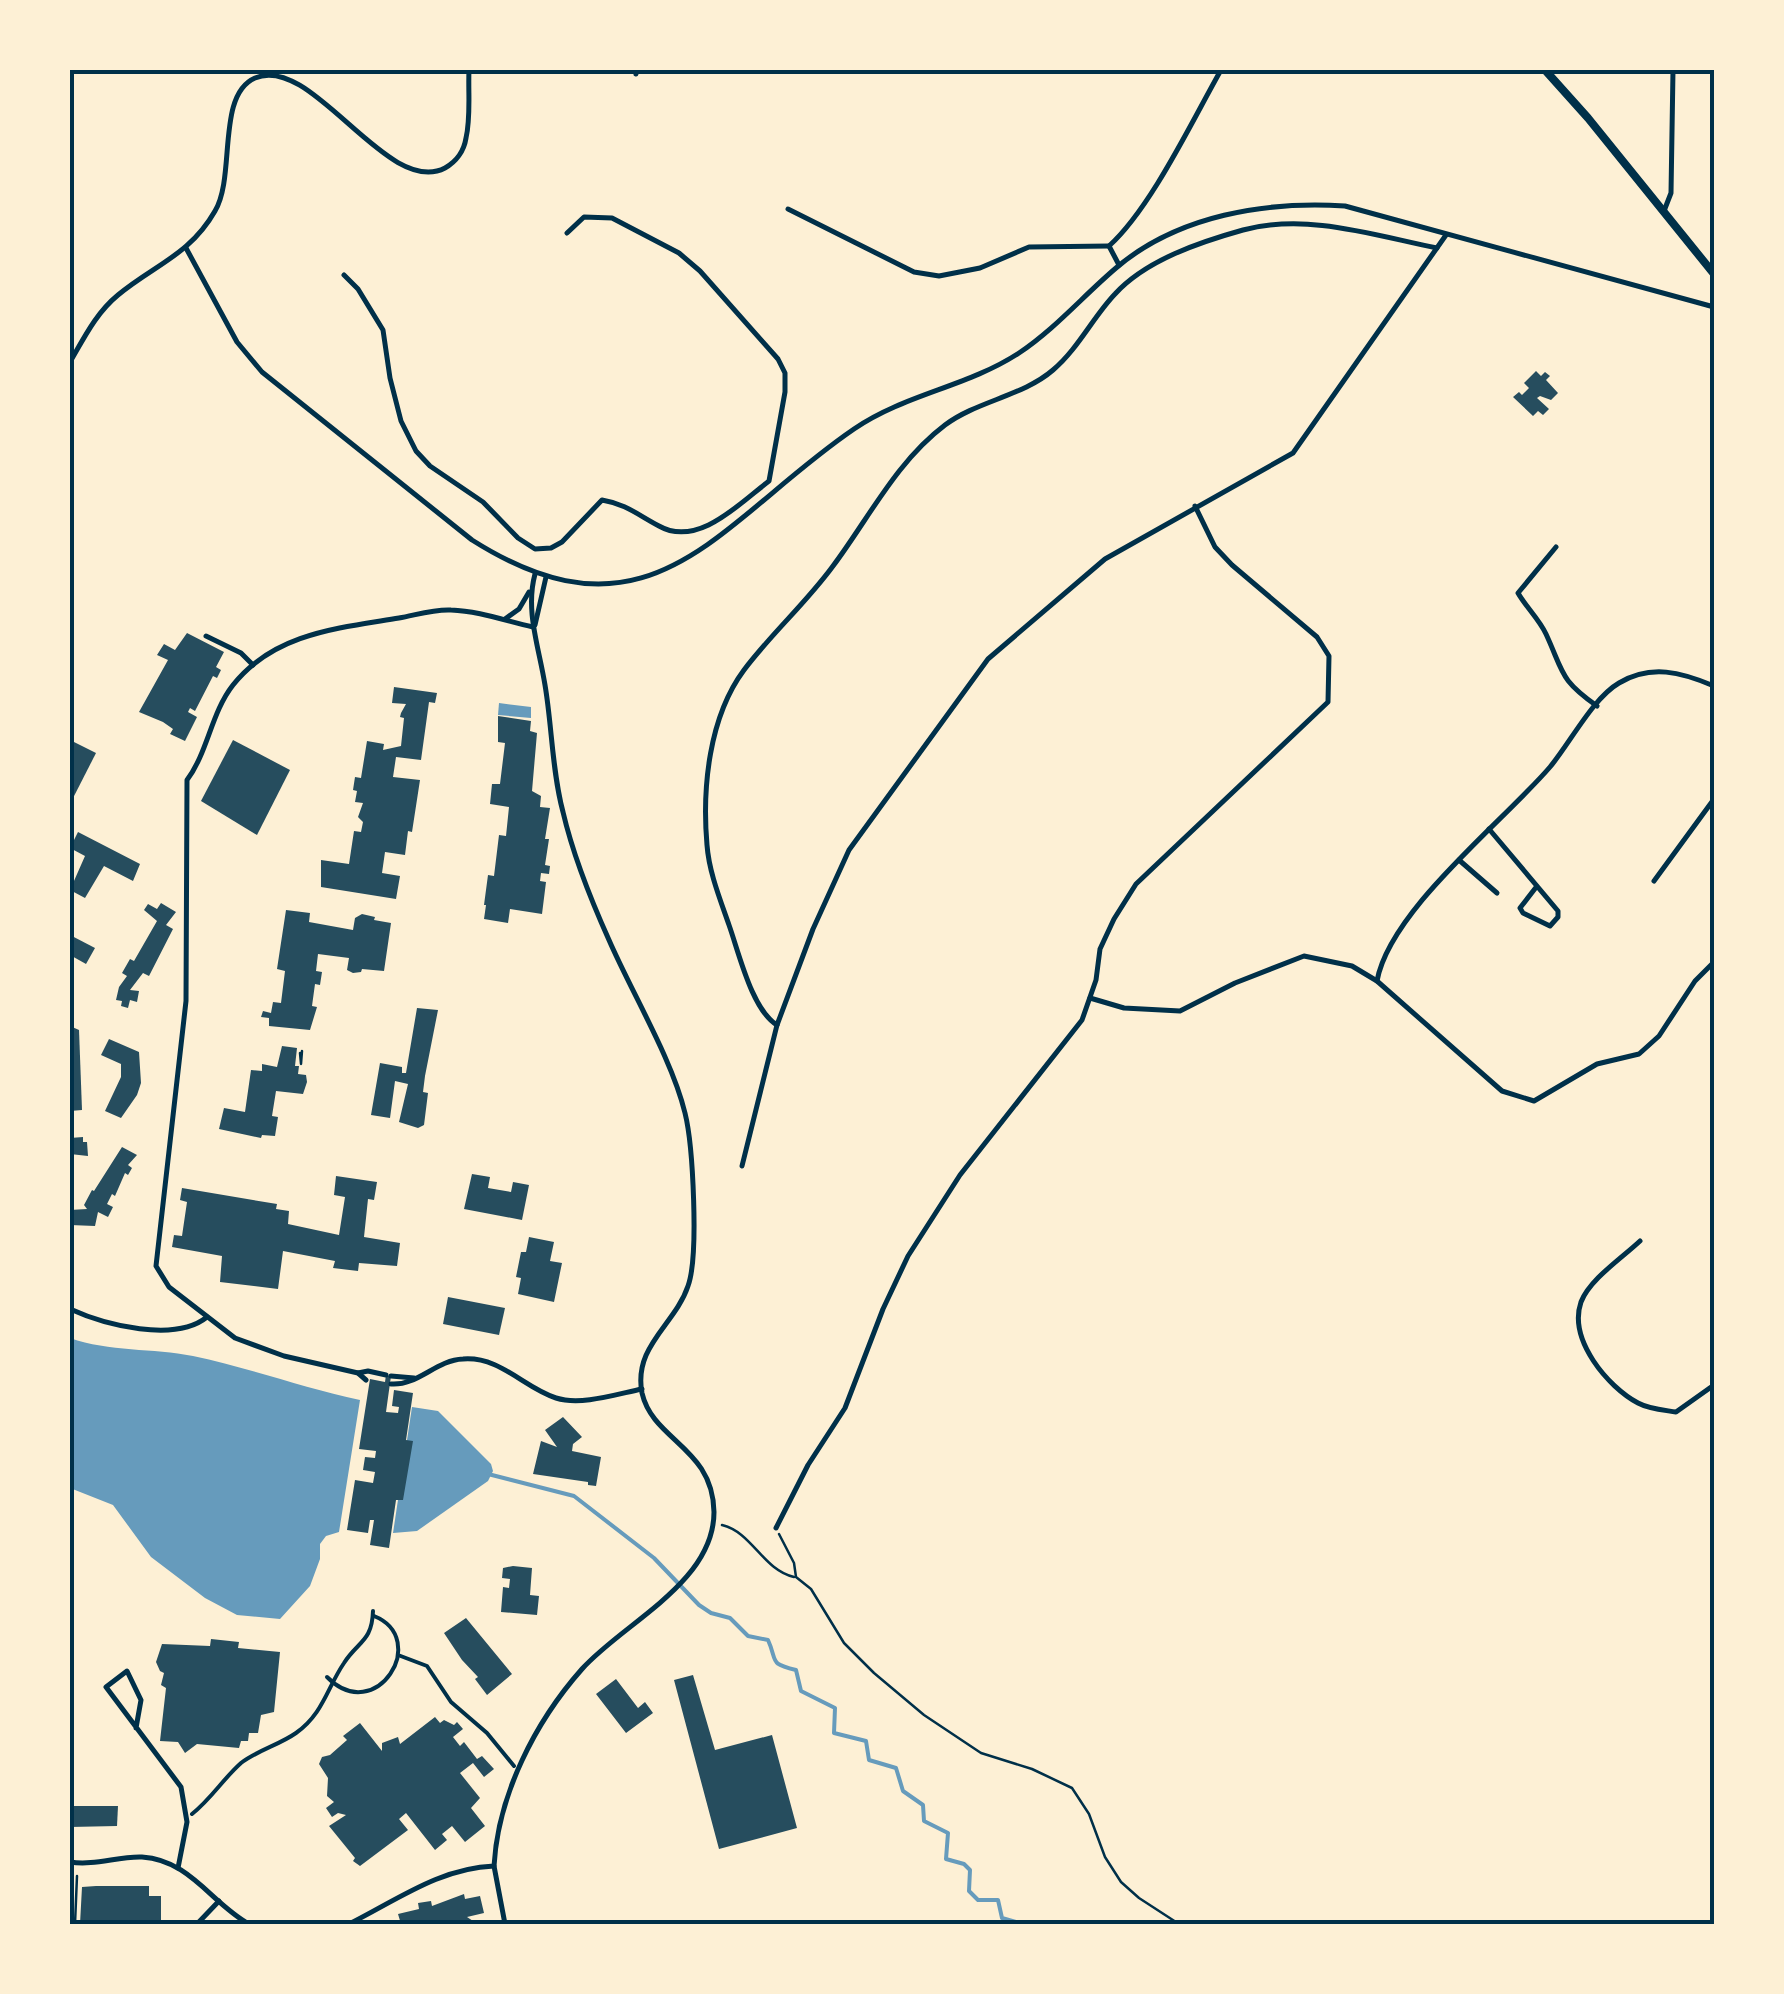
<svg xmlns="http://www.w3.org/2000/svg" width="1784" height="1994" font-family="Montserrat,sans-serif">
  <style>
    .water { fill: #669bbc }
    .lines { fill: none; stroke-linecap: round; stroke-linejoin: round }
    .stream { stroke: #669bbc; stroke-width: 4 }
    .building { fill: #264d5e }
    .path { stroke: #003049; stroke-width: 2.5 }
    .pedestrian { stroke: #003049; stroke-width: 4 }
    .minor { stroke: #003049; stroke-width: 5 }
    .secondary { stroke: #003049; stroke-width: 8 }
    .neatline { fill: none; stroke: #003049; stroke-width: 4 }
  </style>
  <rect width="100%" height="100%" fill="#fdf0d5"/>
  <g class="water">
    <polygon points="499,703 531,707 531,718 498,715"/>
    <path d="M70,1338c39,14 83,10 123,18 57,12 111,32 167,44l-21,132 -13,4 -6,8v15l-10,27 -30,33 -43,-4 -32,-17 -54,-41 -38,-52 -43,-17z"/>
    <polygon points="412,1407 438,1411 491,1464 493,1471 488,1481 417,1531 393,1533"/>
  </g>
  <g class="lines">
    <path class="stream" d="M488,1474l86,22 80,62 45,47 12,8 19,5 18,18 20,4c10,22 0,23 28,30l5,21 34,17 -1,25 32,8 3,19 27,8 7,23 20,14 1,16 24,12 -2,26 18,5 6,6 -1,21 9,9h20l4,18 21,6"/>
  </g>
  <g class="building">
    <polygon points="1536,371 1541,376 1545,372 1550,376 1546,380 1558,393 1551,400 1540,396 1537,398 1549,409 1543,415 1538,411 1533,416 1513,397 1519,392 1522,395 1529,388 1524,383"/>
    <polygon points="187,633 224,652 216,667 221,670 217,678 213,676 195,711 190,708 188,712 197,717 185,741 170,734 173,729 163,722 139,712 168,660 157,655 164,644 175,650"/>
    <polygon points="394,687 437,693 435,703 429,702 421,760 396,757 393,777 420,780 412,832 408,831 405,855 385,852 382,873 400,876 396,899 321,887 321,860 349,864 354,831 361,832 363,822 358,817 363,803 355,802 357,791 353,790 355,777 361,778 367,741 384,744 383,750 401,746 404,718 400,717 401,713 406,704 392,703"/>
    <polygon points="498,716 531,721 530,731 537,733 532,791 541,796 540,807 550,808 545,839 549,839 545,865 550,866 549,874 541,873 540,881 546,882 542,914 510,909 508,923 484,919 486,905 484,905 488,875 494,876 499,835 506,836 509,807 490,804 492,784 500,784 505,743 498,742"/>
    <polygon points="70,740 96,753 70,804"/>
    <polygon points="233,740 290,770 257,835 201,801"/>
    <polygon points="78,832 140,864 133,881 104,866 85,898 70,890 85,856 70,848"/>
    <polygon points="161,903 176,912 166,925 173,929 149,976 143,973 130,990 139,991 137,1002 130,1000 128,1008 121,1006 122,1001 116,1000 119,987 127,976 122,973 130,959 134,961 157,921 144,910 148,904 157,909"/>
    <polygon points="286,910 310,913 309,922 353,930 355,918 362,914 375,917 374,920 391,923 384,971 362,969 361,972 353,973 347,970 349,958 318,954 316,971 322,972 320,985 315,984 312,1006 317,1007 310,1030 269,1026 269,1018 261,1017 263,1011 271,1013 273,1002 281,1003 285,971 277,969"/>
    <polygon points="70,935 95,948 86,964 70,955"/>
    <polygon points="417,1008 438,1010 425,1076 423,1092 428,1093 424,1125 418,1128 399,1122 408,1084 395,1081 390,1118 371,1115 380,1063 402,1067 402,1073 406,1073"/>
    <polygon points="70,1026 79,1030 82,1110 70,1111"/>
    <polygon points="109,1039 139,1052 141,1083 137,1095 121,1118 105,1111 121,1077 121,1064 101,1055"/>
    <polygon points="282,1046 297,1048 295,1066 299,1066 298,1074 306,1075 307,1082 303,1094 276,1091 272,1116 278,1117 275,1136 262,1135 261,1138 219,1129 224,1108 245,1112 251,1070 262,1071 262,1064 277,1067"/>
    <polygon points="83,1137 83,1142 87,1142 88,1156 70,1154 70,1138"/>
    <polygon points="122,1147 137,1155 128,1165 132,1168 128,1175 125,1173 115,1196 112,1194 107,1204 113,1207 108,1217 98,1212 95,1226 70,1225 70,1210 87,1209 84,1205 92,1190 94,1191"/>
    <polygon points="472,1174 490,1177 488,1188 511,1192 513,1182 529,1185 522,1220 464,1209"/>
    <polygon points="336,1176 377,1182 374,1200 368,1199 364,1237 400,1243 397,1266 359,1263 358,1271 333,1268 335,1261 283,1251 278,1289 220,1282 222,1256 172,1247 174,1235 182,1236 187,1202 180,1200 182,1188 277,1204 276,1209 289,1211 288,1224 339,1235 345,1197 334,1195"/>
    <polygon points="529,1237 554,1242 550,1261 562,1263 554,1302 518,1294 521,1278 516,1277 521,1252 526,1252"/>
    <polygon points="448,1297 505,1308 499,1335 443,1324"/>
    <polygon points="386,1375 391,1376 386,1412 398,1413 399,1407 392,1406 394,1390 413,1393 406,1440 413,1441 403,1500 396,1500 389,1548 370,1545 374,1520 370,1520 368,1533 347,1530 355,1480 373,1483 375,1472 363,1470 365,1457 375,1458 376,1451 359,1449 370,1379 385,1382"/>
    <polygon points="563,1417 582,1437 573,1444 572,1451 601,1457 596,1486 588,1485 588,1482 533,1474 541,1441 557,1447 545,1430"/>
    <polygon points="513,1566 532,1568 530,1595 539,1596 537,1615 501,1612 503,1587 509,1588 510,1579 502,1578 503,1568"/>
    <polygon points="466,1618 512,1674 487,1695 475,1679 478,1677 462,1660 444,1633"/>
    <polygon points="211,1639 239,1642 238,1648 280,1652 274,1712 261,1715 258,1733 249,1733 248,1741 241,1741 239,1748 197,1744 185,1753 178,1742 160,1741 166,1688 161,1685 164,1673 160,1671 156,1662 162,1644 210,1646"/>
    <polygon points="693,1675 715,1750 772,1735 797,1828 719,1849 674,1680"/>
    <polygon points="616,1679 638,1708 645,1702 653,1713 626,1733 596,1694"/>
    <polygon points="435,1717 440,1723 444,1720 454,1725 457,1722 463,1729 453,1737 460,1746 464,1742 477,1759 482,1756 494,1769 484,1777 473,1763 460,1773 480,1798 471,1808 485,1826 465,1842 452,1826 442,1834 447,1840 435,1850 406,1813 399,1819 408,1830 360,1866 353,1861 355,1858 329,1826 346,1815 338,1813 332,1817 326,1808 334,1802 327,1796 328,1778 319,1764 322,1757 330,1755 347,1740 343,1736 360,1723 382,1751 382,1743 398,1737 400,1744"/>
    <polygon points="70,1806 118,1806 117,1826 70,1827"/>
    <polygon points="96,1886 149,1886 149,1896 161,1896 161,1924 80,1924 82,1887"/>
    <polygon points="464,1894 465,1899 480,1896 484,1913 467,1917 473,1921 470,1924 401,1924 398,1914 419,1909 418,1903 431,1901 432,1906"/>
  </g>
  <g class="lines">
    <g class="path">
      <polyline points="300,1053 301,1064 302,1051"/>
      <path d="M722,1525c30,7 41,45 72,52"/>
      <polyline points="779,1534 794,1563 796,1577 811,1589 844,1643 874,1673 924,1715 981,1753 1032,1769 1072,1788 1089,1814 1105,1857 1121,1882 1139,1898 1179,1924"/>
      <polyline points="75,1924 77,1876"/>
    </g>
    <g class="pedestrian">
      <polyline points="398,1655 427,1666 451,1702 487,1733 514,1766"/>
      <path d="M327,1677c49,50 104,-38 47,-61"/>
      <path d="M192,1814c19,-15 31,-35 49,-51 17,-13 38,-18 55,-30 27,-19 31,-45 48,-70 14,-22 28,-21 29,-52"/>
    </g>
    <g class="minor">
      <polyline points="636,74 637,70"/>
      <polyline points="788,209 914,272 939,276 980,268 1029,247 1109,246"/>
      <polyline points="1664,211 1671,193 1673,70"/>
      <path d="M186,248l51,94 25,30 210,168c180,114 247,-19 382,-111 51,-35 113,-42 165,-76 36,-24 64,-57 97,-85 62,-53 150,-67 229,-62l369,101"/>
      <path d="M1119,265l-10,-19c42,-38 83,-125 112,-176"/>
      <path d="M344,275l14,14 25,41 7,48 11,43 15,30 14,15 53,36 35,36 17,11 16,-1 11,-6 40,-42c24,4 36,15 57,26 39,22 81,-23 110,-45l16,-89v-19l-7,-14 -78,-88 -21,-18 -67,-35 -28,-1 -17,16"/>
      <path d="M70,362c14,-24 26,-49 48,-67 36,-30 72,-40 97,-84 21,-35 1,-116 40,-133 57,-25 132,120 190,90 11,-6 19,-17 21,-30 5,-21 2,-46 3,-68"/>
      <path d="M1556,547l-38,46c8,14 21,26 28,41 18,39 13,45 51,72"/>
      <polyline points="505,619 519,609 529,592"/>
      <polyline points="535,625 546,577"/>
      <polyline points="206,636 241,653 253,665"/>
      <polyline points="1489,829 1558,911 1558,917 1550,926 1523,913 1520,908 1537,886"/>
      <polyline points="1459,860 1497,893"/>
      <polyline points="1654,881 1714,799"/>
      <path d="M1377,981c13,-71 126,-159 173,-214 20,-24 43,-69 69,-84 32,-19 62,-11 95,3"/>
      <polyline points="1090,998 1124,1008 1180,1011 1235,983 1304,956 1352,966 1377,981 1502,1091 1534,1101 1597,1064 1639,1054 1659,1036 1695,981 1714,962"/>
      <path d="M777,1025c-25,-15 -38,-72 -48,-100 -9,-26 -20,-53 -22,-80 -5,-57 2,-128 37,-175 27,-36 62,-67 89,-104 36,-48 63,-104 112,-141 32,-24 78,-29 108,-55 25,-21 40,-53 62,-76 31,-34 85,-52 128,-64 64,-17 130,5 194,18"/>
      <polyline points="742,1166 777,1025 813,929 849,850 988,659 1105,559 1293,453 1446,235"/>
      <path d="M1640,1241c-18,17 -50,38 -59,61 -13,38 27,85 57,101 11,6 26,7 38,9l38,-27"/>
      <path d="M70,1309c35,16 105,34 137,8"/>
      <polyline points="358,1373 368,1371 386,1375"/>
      <polyline points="391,1376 414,1378"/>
      <path d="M366,1380l-8,-7 -74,-17 -49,-18 -66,-51 -13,-21 30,-265 1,-221c21,-28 24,-67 46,-95 41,-52 106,-57 166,-67 17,-3 35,-9 52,-8 28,1 55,11 82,17"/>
      <path d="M391,1384c27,2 45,-24 72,-25 37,-3 61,29 93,39 25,8 61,-4 86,-9"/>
      <polyline points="776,1528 808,1465 845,1408 883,1309 908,1256 960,1175 1082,1020 1096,980 1100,949 1114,919 1136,884 1328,702 1329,656 1317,637 1232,565 1215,547 1195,506"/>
      <polyline points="136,1728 141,1700 127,1671 106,1687 181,1787 187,1822 178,1868"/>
      <path d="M70,1862c25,4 48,-6 72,-5 48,3 69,46 107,67"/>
      <polyline points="494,1866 505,1924"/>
      <polyline points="197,1924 219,1901"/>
      <path d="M349,1924c48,-24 91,-56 145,-58 4,-71 41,-144 88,-197 41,-46 132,-86 132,-157 -1,-65 -61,-71 -72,-119 -9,-47 33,-68 46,-107 11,-30 5,-141 -3,-173 -13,-54 -53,-120 -76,-173 -18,-40 -36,-85 -46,-128 -11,-41 -11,-86 -18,-127 -6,-38 -20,-74 -10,-111"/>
    </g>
    <polyline class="secondary" points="1545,70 1588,118 1714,274"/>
  </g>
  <rect width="1784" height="1994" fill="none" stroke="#fdf0d5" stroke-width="145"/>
  <rect x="72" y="72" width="1640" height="1850" class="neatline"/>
</svg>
